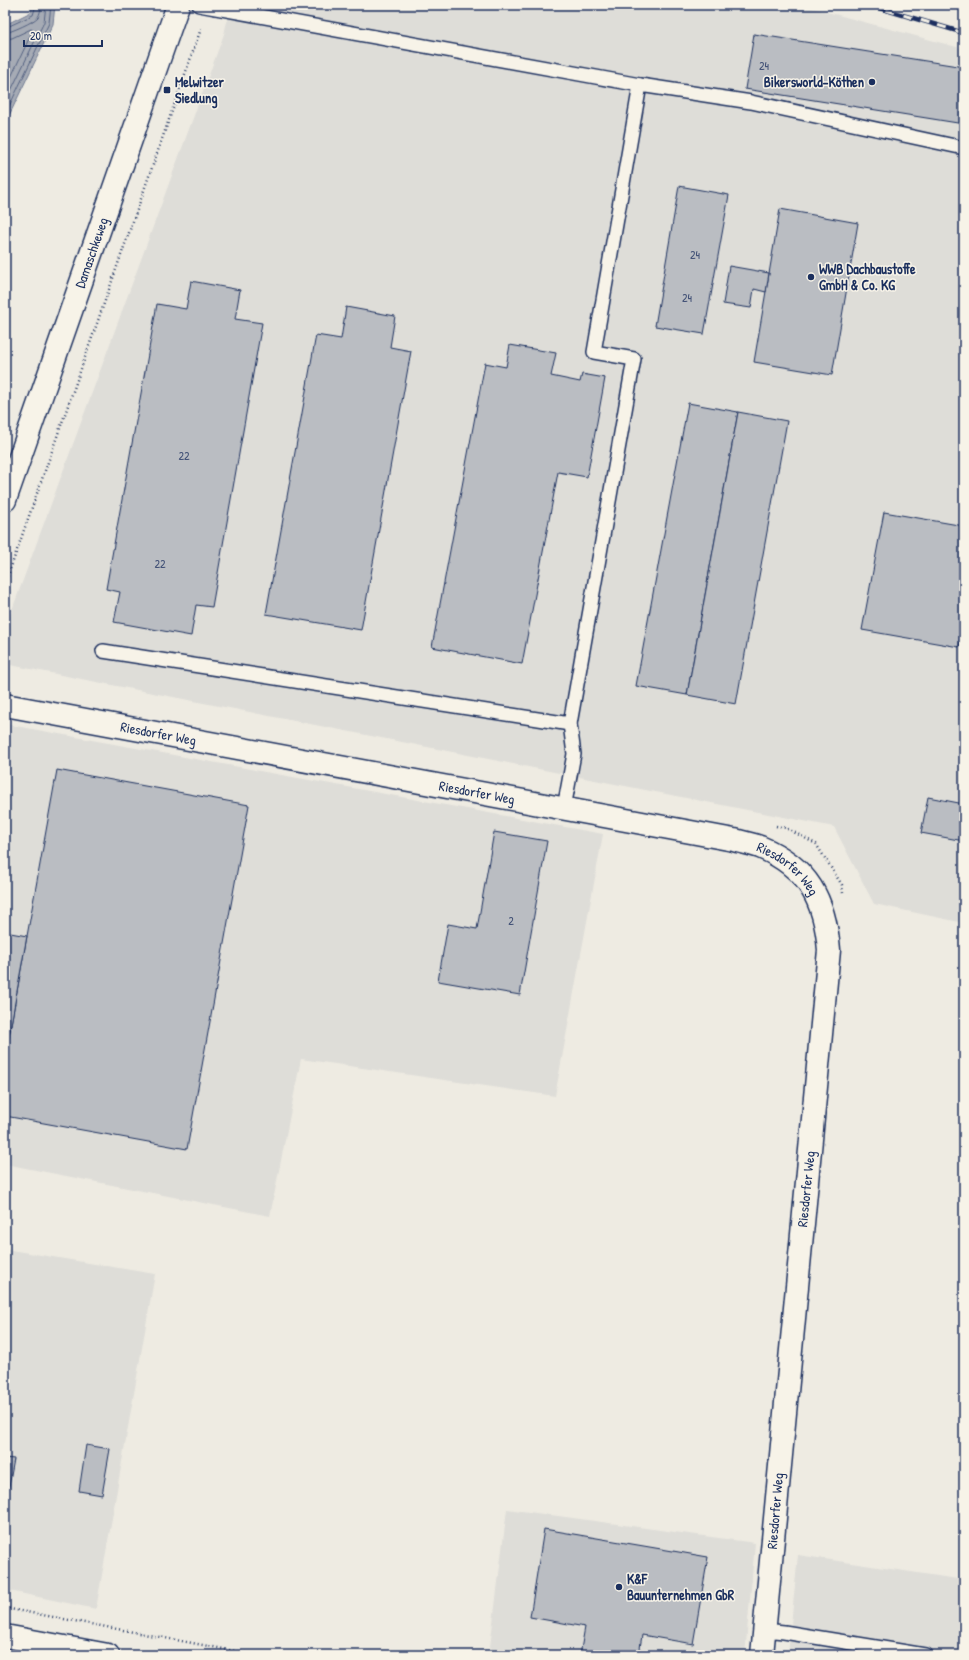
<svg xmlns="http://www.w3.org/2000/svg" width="969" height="1660" font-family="'Patrick Hand',sans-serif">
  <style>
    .built { fill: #deddd8 }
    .water { fill: #a6abb5; stroke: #6e7992 }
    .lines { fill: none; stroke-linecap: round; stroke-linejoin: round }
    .shore { stroke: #536181; stroke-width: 1 }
    .building { fill: #babdc2; stroke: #1b2f5e }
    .service-casing { stroke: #1b2f5e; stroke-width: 16 }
    .minor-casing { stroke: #1b2f5e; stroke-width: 25 }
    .primary-casing { stroke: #1b2f5e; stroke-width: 25 }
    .path { stroke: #1b2f5e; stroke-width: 2.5; stroke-dasharray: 1 3; stroke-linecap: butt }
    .service { stroke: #f7f3e8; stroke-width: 13 }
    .minor { stroke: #f7f3e8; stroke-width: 22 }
    .primary { stroke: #f7f3e8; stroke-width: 22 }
    .rail-casing { stroke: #1b2f5e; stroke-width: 4.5 }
    .rail { stroke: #f7f3e8; stroke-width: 3; stroke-dasharray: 9; stroke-linecap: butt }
    .poi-dot { fill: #1b2f5e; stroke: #f7f3e8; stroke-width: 1.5 }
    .labels { text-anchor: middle; stroke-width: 3; stroke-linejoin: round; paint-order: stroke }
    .number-label { font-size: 12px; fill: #435277 }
    .poi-label { font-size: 14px; font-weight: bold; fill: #1b2f5e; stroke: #f7f3e8; text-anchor: start }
    .street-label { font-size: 14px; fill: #1b2f5e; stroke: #f7f3e8 }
  </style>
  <rect width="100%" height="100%" fill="#eeebe2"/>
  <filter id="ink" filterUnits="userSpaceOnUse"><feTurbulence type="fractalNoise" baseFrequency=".025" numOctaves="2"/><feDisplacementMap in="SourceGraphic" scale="8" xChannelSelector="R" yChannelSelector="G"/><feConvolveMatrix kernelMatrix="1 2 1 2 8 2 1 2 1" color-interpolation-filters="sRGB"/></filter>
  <g filter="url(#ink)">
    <g class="built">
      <polygon points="231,5 801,5 964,49 964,923 874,904 834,827 5,664 5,629 224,34"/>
      <polygon points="5,724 603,834 555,1096 301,1059 270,1216 5,1164"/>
      <polygon points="5,1249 155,1274 96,1609 5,1590"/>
      <polygon points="507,1509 755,1543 745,1655 489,1655"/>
      <polygon points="798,1555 964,1580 964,1655 788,1655"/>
    </g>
    <polygon class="water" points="33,5 55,5 53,24 5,124 5,25 31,12"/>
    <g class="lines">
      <g class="shore">
        <polyline points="5,28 33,15 36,5"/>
        <path d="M5,33c6,-1 29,-11 33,-16 2,-3 3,-8 3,-12"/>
        <polyline points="5,39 12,38 31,29 33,30 5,90"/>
        <polyline points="5,103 44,22 46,5"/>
        <polyline points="5,115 49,23 51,5"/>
      </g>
    </g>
    <g class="building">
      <polygon points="754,34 964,67 964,124 745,89"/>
      <polygon points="679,186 729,195 704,334 655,326"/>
      <polygon points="780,209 858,223 832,375 754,362"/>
      <polygon points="729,266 769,273 766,292 754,289 751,308 723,304"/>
      <polygon points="191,281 240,290 235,319 262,323 212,607 196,605 191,636 114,622 120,592 106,589 157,304 186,309"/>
      <polygon points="346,307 395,316 390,347 411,351 361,630 266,614 316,335 341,339"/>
      <polygon points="510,345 556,353 551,376 580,382 582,374 605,378 587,477 558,472 522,664 432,647 485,363 506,367"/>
      <polygon points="688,403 738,412 687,695 636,686"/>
      <polygon points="738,412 787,421 736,704 687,695"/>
      <polygon points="884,512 964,526 964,617 959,647 862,630"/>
      <polygon points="57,770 249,805 187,1149 5,1116 5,1058"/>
      <polygon points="928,797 964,804 964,841 921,833"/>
      <polygon points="494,832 547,841 520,995 438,981 448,924 477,929"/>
      <polygon points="5,932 27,936 8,1041 5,1040"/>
      <polygon points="86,1445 110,1449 102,1495 79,1491"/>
      <polygon points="5,1458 14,1459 5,1509"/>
      <polygon points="544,1529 708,1557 693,1644 642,1635 639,1655 580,1655 585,1627 530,1617"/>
    </g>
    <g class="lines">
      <defs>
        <g id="service">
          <polyline points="199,5 640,85 751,102 964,148"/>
          <polyline points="103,651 570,724 634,359 594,352 640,85"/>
          <polyline points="564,808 574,754 570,724"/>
          <polyline points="765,1630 784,1632 925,1655"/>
        </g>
        <g id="minor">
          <path id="s1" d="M5,705l729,135c8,2 18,4 26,7 48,20 65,53 69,103l-67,705"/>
        </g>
        <g id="primary">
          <path id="s2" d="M5,500l173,-495"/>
          <polyline points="5,1636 108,1655"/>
        </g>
      </defs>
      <use href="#service" class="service-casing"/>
      <use href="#minor" class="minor-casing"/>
      <use href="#primary" class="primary-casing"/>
      <g class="path">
        <polyline points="5,584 202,26"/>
        <polyline points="776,826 786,828 816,844 842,885 843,893"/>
        <polyline points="5,1608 256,1655"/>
      </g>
      <use href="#service" class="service"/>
      <use href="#minor" class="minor"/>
      <use href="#primary" class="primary"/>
      <defs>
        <polyline id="rail" points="869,5 964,33"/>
      </defs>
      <use href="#rail" class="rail-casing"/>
      <use href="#rail" class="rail"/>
    </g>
  </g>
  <g class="poi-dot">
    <circle cx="872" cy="82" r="4"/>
    <rect x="163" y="86" width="8" height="8" rx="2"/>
    <circle cx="811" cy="277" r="4"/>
    <circle cx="619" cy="1587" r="4"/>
  </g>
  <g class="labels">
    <g class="number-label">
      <text x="764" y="70">24</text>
      <text x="695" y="259">24</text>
      <text x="687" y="302">24</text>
      <text x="184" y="460">22</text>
      <text x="160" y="568">22</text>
      <text x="511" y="925">2</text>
    </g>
    <g class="poi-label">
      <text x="175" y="87">Melwitzer<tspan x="175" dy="16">Siedlung</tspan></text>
      <text x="864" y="87" text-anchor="end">Bikersworld-Köthen</text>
      <text x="819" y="274">WWB Dachbaustoffe<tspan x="819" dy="16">GmbH &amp; Co. KG</tspan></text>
      <text x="627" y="1584">K&amp;F<tspan x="627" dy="16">Bauunternehmen GbR</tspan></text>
    </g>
    <g class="street-label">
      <text dy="5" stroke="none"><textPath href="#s2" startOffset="262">Damaschkeweg</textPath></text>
      <text dy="5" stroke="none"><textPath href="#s1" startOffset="156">Riesdorfer Weg</textPath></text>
      <text dy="5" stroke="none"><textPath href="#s1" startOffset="480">Riesdorfer Weg</textPath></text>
      <text dy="5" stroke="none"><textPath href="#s1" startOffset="804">Riesdorfer Weg</textPath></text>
      <text transform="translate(806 1189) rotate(-84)" y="5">Riesdorfer Weg</text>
      <text transform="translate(775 1511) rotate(-85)" y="5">Riesdorfer Weg</text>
    </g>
  </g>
  <rect width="969" height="1660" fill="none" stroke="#f7f3e8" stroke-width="20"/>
  <rect x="10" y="10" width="949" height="1640" fill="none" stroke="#1b2f5e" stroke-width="1.5" filter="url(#ink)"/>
  <path d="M24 40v6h78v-6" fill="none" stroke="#1b2f5e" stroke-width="2"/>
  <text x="30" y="40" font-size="12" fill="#1b2f5e" stroke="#f7f3e8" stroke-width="3" paint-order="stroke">20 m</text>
</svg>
